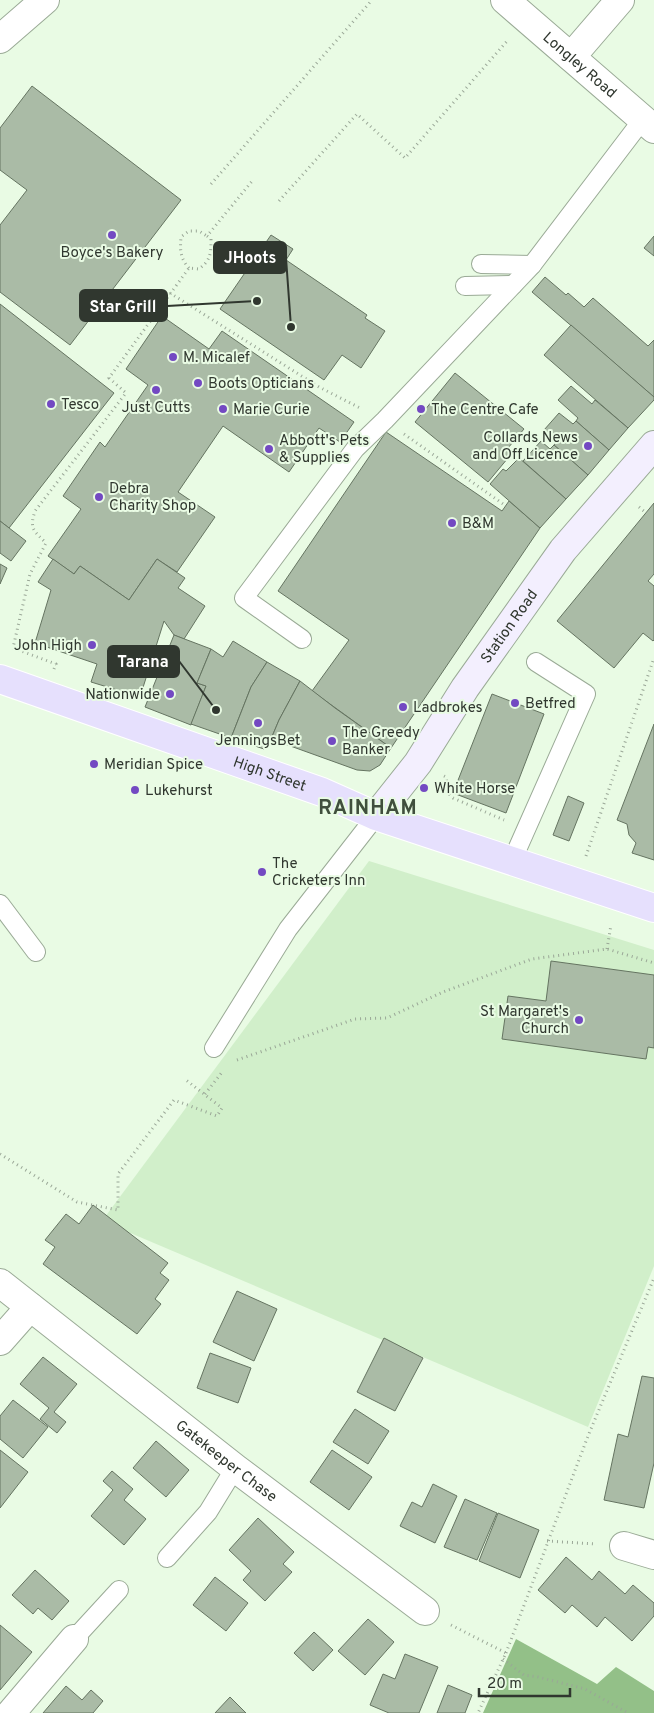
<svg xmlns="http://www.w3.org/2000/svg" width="654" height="1713" font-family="Overpass,sans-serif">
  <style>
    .green { fill: #d1efca }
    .forest { fill: #93c088 }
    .building { fill: #aabba6; stroke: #657461 }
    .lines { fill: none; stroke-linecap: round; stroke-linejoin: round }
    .lane-casing { stroke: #9aaa96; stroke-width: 20 }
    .street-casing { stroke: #9aaa96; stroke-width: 30 }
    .secondary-casing { stroke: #9aaa96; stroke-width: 30 }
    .primary-casing { stroke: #fff; stroke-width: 30 }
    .path { stroke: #9aa797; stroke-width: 3; stroke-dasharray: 1 4; stroke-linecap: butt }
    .lane { stroke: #fff; stroke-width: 18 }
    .street { stroke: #fff; stroke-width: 28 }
    .secondary { stroke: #f3effe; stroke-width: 28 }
    .primary { stroke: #e6e0fd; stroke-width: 28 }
    .poi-dot { fill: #7349c2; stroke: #e9fbe4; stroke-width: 2 }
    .labels { text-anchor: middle; stroke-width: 4; stroke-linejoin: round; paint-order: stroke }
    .street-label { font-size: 15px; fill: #30372f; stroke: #e9fbe4 }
    .poi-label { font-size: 15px; fill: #30372f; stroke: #e9fbe4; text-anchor: start }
    .district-label { font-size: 20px; font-weight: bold; letter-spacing: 1px; fill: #404f3d; stroke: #e9fbe4 }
    .leader { fill: none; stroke: #30372f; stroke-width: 2 }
    .callout-dot { fill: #30372f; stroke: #e9fbe4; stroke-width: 2 }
    .callout { fill: #30372f; stroke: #30372f; stroke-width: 2 }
    .callout-label { font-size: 16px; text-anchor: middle; font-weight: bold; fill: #fff }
  </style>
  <rect width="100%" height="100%" fill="#e9fbe4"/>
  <polygon class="green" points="369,861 654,950 654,1266 588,1427 102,1221"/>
  <polygon class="forest" points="516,1639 597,1684 616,1667 654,1691 654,1713 483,1713"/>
  <g class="building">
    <polygon points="32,86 181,200 70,345 0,292 0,225 27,190 0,170 0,128"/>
    <polygon points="271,235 293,249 286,260 367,315 365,318 385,331 361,368 342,355 324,380 220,309"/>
    <polygon points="654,236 654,256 644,248"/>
    <polygon points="545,277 566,295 568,293 584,307 593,298 648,346 654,340 654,397 532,292"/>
    <polygon points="0,304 114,393 9,528 0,521"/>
    <polygon points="162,316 209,349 222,331 354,422 340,442 319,428 289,472 223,426 178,492 215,517 177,572 157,559 129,600 80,566 74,574 48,556 81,509 63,496 100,442 105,447 148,385 126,369"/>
    <polygon points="571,325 654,397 654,400 628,428 544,355"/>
    <polygon points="455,373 524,429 508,448 513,452 488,482 415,422"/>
    <polygon points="571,386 592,404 595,400 628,428 609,450 576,421 578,418 558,400"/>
    <polygon points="559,413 573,424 576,421 609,450 588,475 554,445 557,441 544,430"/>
    <polygon points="386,432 502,511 509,501 540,528 391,748 312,691 349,640 278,591"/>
    <polygon points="541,441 550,449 554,445 588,475 566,499 523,461"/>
    <polygon points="519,458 566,499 540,528 490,484 503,469 506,471"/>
    <polygon points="654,503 654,574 648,581 654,586 654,640 653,641 643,633 614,668 557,621"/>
    <polygon points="0,521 26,541 11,561 0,553"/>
    <polygon points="53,559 74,574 80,566 129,600 157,559 185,578 178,588 205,606 184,639 174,635 164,621 140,697 91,682 97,664 35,643 51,590 38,582"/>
    <polygon points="0,564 7,568 0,584"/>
    <polygon points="174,635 211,649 197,683 206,686 191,725 145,707"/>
    <polygon points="233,641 267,662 251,687 231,738 191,724 206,686 197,683 211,649 223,657"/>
    <polygon points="267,662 300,681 279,720 271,739 268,738 264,749 231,738 251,687"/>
    <polygon points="300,681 335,708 391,748 380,765 370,771 357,770 271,739 279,720"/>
    <polygon points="492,694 544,714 506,813 453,793"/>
    <polygon points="654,724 654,860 632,853 636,843 629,835 627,824 617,820"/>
    <polygon points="568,796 584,803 569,841 553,835"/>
    <polygon points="551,961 654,975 654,1048 648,1047 646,1059 502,1039 508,996 546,1001"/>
    <polygon points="93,1205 168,1263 160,1273 169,1280 155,1299 161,1304 137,1334 43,1264 55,1247 45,1240 66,1214 79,1224"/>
    <polygon points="237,1291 277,1309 254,1361 213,1342"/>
    <polygon points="384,1338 423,1358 395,1411 357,1392"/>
    <polygon points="210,1353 251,1368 238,1403 197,1388"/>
    <polygon points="43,1357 77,1384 54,1412 66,1422 57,1433 40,1419 49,1408 20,1384"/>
    <polygon points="642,1376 654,1378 654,1463 644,1508 604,1500 618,1434 628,1437"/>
    <polygon points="13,1400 48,1427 23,1458 0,1439 0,1416"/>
    <polygon points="355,1409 389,1431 368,1464 333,1442"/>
    <polygon points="156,1441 189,1470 166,1497 133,1468"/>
    <polygon points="0,1450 28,1472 0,1508"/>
    <polygon points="332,1450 372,1477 349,1510 310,1482"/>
    <polygon points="112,1471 133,1489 124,1500 146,1519 124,1545 91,1516 113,1490 103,1481"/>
    <polygon points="433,1484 457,1496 435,1543 400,1526 412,1502 422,1507"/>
    <polygon points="465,1499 497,1513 477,1560 444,1547"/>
    <polygon points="498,1513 539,1530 520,1578 479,1561"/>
    <polygon points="258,1518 294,1552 283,1564 292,1572 265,1601 243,1580 251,1571 229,1550"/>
    <polygon points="566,1557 592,1580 599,1571 625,1594 633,1585 654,1603 654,1616 632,1641 605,1617 597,1627 572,1605 565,1613 538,1590"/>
    <polygon points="35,1570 69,1601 52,1620 38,1608 33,1614 12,1595"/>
    <polygon points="215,1577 248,1603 226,1631 193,1605"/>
    <polygon points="368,1619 394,1642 365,1675 338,1651"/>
    <polygon points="0,1625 32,1652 0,1690"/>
    <polygon points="314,1632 333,1650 313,1671 294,1653"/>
    <polygon points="405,1654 438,1667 419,1713 389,1713 370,1705 383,1674 395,1679"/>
    <polygon points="448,1685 472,1695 465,1713 437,1713"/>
    <polygon points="66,1686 82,1700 91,1690 103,1701 93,1713 43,1713"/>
    <polygon points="230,1697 246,1713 215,1713"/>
  </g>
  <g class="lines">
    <defs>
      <g id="lane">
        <polyline points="481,264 532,265"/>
        <polyline points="465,286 513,285"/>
        <polyline points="302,639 244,598 355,449 385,420 532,265 643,119"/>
        <polyline points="512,861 586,694 536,662"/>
        <polyline points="0,904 36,952"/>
        <polyline points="214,1048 288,929 376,816"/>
        <polyline points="167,1558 208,1512 235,1468"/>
        <polyline points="74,1639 119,1590"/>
      </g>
      <g id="street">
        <path id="s1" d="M505,0l149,129"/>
        <polyline points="0,39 45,0"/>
        <polyline points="571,57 620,0"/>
        <path id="s2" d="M0,1283l235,185 190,143"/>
        <polyline points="0,1341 30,1307"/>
        <polyline points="624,1546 654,1555"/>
        <polyline points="11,1713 74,1639"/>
      </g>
      <g id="secondary">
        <path id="s3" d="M376,816l42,-53 47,-75 98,-138 91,-105"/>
      </g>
      <g id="primary">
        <path id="s4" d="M0,679l322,113 54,24 278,92"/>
      </g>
    </defs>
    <use href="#lane" class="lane-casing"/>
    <use href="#street" class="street-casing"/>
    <use href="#secondary" class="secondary-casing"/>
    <use href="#primary" class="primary-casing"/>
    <g class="path">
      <polyline points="211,184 372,0"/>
      <polyline points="279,201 357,114 405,158 508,40"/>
      <path d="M189,268c-9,-10 -9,-18 -8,-31l8,-6h10l8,5"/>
      <polyline points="170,293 319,387 362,409"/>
      <polyline points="404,434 506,506"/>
      <polyline points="639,507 646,513"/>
      <path d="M54,669l2,-5 -43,-16 17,-74 16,-31c-12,-12 -17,-14 -11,-32l91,-118 -17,-15 80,-110 10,1c12,-9 12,-16 12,-30l-4,-3 46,-56"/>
      <polyline points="444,776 446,777 449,794 453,798 504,820"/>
      <polyline points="586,856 654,658"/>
      <polyline points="607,949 611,925"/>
      <polyline points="237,1060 355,1019 387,1018 443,992 532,959 607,949 654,963"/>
      <polyline points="205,1094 223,1071"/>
      <polyline points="0,1154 77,1202 118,1210 118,1174 174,1100 217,1116 222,1108 186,1080"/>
      <polyline points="547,1541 596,1544"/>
      <polyline points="451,1625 506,1653 478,1713"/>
      <polyline points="506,1653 588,1436 654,1278"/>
      <polyline points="503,1659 524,1675 538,1677 585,1689 628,1713"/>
    </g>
    <use href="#lane" class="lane"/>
    <use href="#street" class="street"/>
    <use href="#secondary" class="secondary"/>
    <use href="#primary" class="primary"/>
  </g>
  <g class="poi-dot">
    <circle cx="112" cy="235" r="5"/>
    <circle cx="173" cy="357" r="5"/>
    <circle cx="198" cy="383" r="5"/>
    <circle cx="156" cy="390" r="5"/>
    <circle cx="51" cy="404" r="5"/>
    <circle cx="223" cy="409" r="5"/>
    <circle cx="421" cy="409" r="5"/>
    <circle cx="588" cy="446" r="5"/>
    <circle cx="269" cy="449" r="5"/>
    <circle cx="99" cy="497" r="5"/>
    <circle cx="452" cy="523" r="5"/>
    <circle cx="92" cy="645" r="5"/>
    <circle cx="170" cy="694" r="5"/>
    <circle cx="515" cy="703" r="5"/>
    <circle cx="403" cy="707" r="5"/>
    <circle cx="258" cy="723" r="5"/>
    <circle cx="332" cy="741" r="5"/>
    <circle cx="94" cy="764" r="5"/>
    <circle cx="424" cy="788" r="5"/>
    <circle cx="135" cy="790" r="5"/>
    <circle cx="262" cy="872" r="5"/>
    <circle cx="579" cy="1020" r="5"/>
  </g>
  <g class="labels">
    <g class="street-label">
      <text dy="5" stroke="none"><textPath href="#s1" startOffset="99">Longley Road</textPath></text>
      <text dy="5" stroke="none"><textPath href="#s3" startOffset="232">Station Road</textPath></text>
      <text dy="5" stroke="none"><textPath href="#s4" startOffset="286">High Street</textPath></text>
      <text dy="5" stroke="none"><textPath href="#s2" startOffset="288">Gatekeeper Chase</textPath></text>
    </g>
    <g class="poi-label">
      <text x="112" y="257" text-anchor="middle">Boyce's Bakery</text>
      <text x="183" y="362">M. Micalef</text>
      <text x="208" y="388">Boots Opticians</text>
      <text x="61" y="409">Tesco</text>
      <text x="156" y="412" text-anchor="middle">Just Cutts</text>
      <text x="233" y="414">Marie Curie</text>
      <text x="431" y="414">The Centre Cafe</text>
      <text x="578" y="442" text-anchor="end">Collards News<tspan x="578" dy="17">and Off Licence</tspan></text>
      <text x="279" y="445">Abbott's Pets<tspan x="279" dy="17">&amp; Supplies</tspan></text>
      <text x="109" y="493">Debra<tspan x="109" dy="17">Charity Shop</tspan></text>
      <text x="462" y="528">B&amp;M</text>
      <text x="82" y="650" text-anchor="end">John High</text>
      <text x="160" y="699" text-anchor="end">Nationwide</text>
      <text x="525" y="708">Betfred</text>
      <text x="413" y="712">Ladbrokes</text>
      <text x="342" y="737">The Greedy<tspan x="342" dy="17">Banker</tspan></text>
      <text x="258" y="745" text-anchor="middle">JenningsBet</text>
      <text x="104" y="769">Meridian Spice</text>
      <text x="434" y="793">White Horse</text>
      <text x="145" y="795">Lukehurst</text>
      <text x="272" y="868">The<tspan x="272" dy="17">Cricketers Inn</tspan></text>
      <text x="569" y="1016" text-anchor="end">St Margaret's<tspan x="569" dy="17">Church</tspan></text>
    </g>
    <g class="district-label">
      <text x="368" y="814">RAINHAM</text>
    </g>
  </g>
  <path class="leader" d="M291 327L286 258M257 301L167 306M216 710L179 661"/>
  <g class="callout-dot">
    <circle cx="291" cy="327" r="5"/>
    <circle cx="257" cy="301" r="5"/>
    <circle cx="216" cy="710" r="5"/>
  </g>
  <g class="callout">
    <rect x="214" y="242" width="72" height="31" rx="5"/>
    <rect x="80" y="290" width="87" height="31" rx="5"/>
    <rect x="108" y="646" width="71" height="31" rx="5"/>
  </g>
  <g class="callout-label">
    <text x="250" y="263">JHoots</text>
    <text x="123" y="312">Star Grill</text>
    <text x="143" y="667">Tarana</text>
  </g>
  <path d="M479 1688v8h91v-8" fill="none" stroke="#30372f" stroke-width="2.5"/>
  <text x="487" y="1688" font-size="15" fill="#30372f" stroke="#e9fbe4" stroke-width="4" paint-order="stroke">20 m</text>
</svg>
